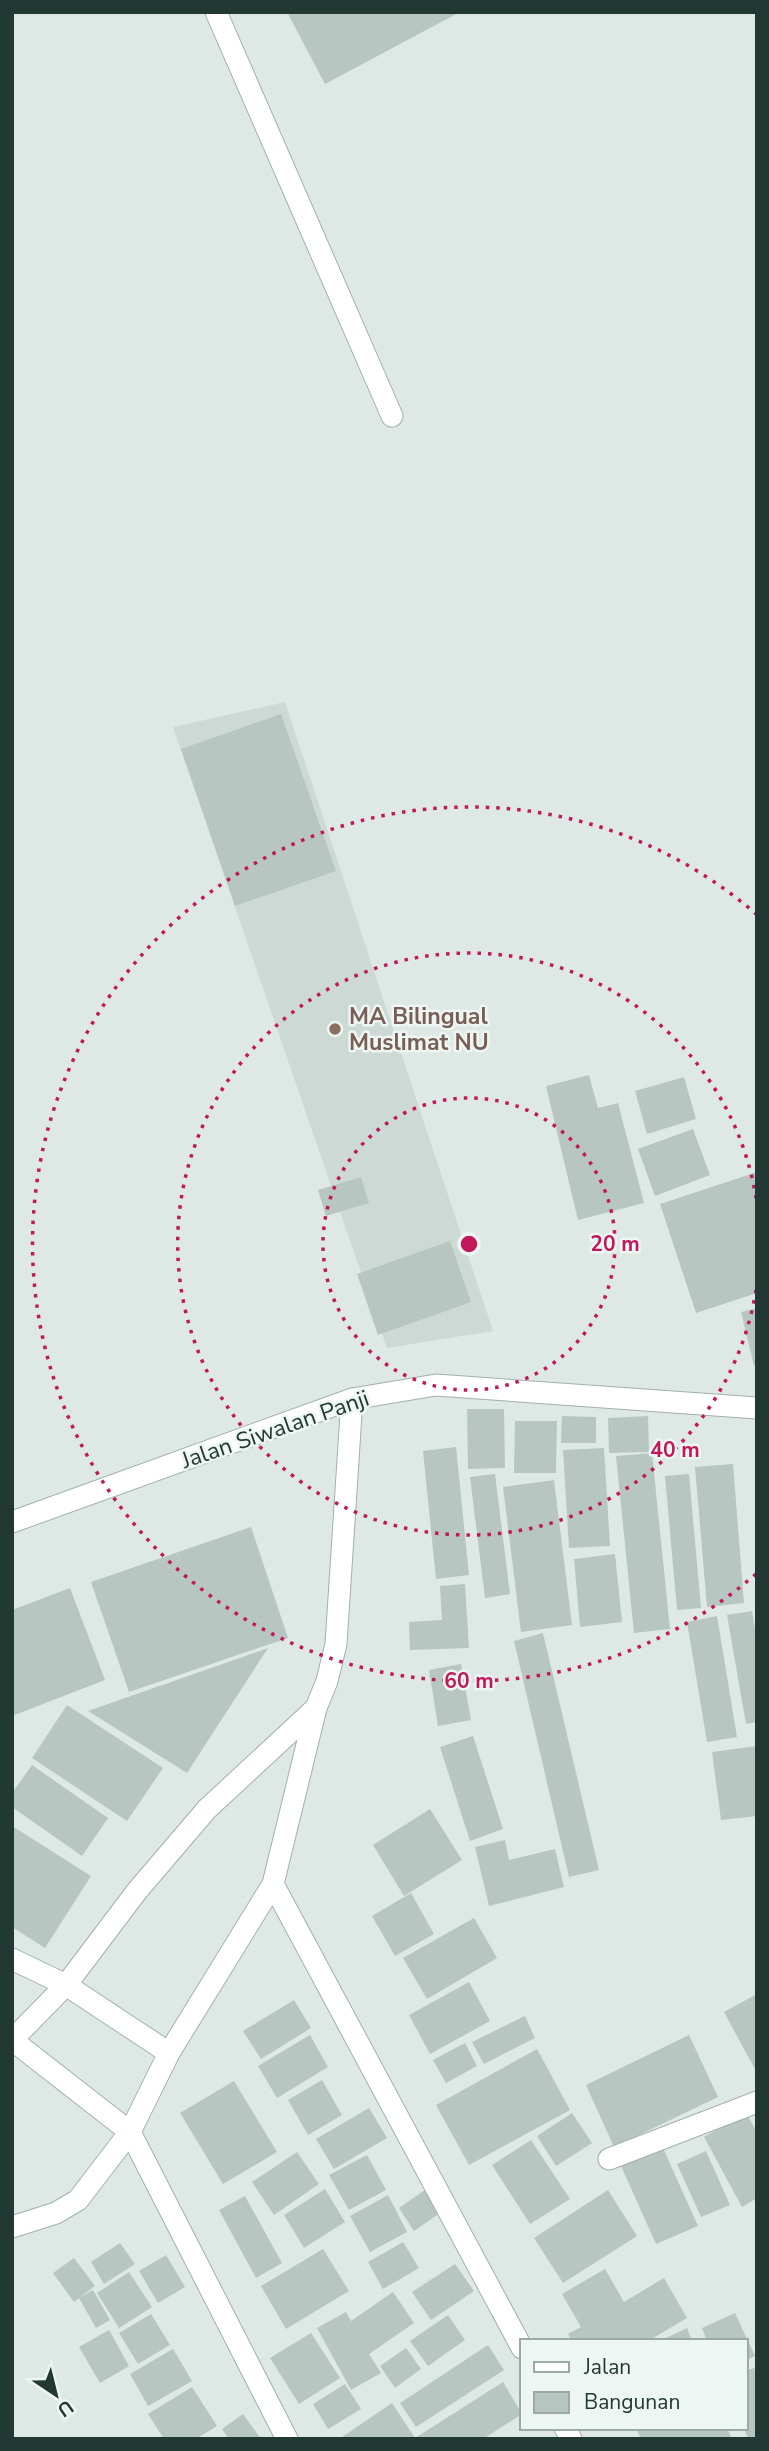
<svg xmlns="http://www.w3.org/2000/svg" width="769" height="2451" font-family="'Nunito Sans',sans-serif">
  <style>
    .built { fill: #cdd9d4 }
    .building { fill: #b7c6c1 }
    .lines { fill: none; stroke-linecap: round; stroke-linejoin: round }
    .minor-casing { stroke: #a2b0ac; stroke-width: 23 }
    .minor { stroke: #fff; stroke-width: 21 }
    .ring { fill: none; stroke: #c2185b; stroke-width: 3.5; stroke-dasharray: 3.5 7 }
    .education-dot { fill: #8d6e63; stroke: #eef6f3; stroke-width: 2.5 }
    .labels { text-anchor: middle; stroke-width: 5; stroke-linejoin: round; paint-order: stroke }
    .education-label { font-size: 23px; font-weight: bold; fill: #785e54; stroke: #eef6f3; text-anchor: start }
    .street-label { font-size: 23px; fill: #213833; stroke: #eef6f3 }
    .centre { fill: #c2185b; stroke: #eef6f3; stroke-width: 3.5 }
    .ring-label { font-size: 21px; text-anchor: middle; font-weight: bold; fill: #c2185b; stroke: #eef6f3; stroke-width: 5; stroke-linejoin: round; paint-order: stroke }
  </style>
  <rect width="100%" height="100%" fill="#dee9e5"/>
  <polygon class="built" points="285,702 493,1331 387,1348 173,727"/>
  <g class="building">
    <polygon points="287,12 460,12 325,84"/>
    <polygon points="281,714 336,871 235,906 181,749"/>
    <polygon points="589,1075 598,1108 618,1103 644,1203 578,1220 546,1086"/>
    <polygon points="684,1077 696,1119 647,1134 635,1091"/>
    <polygon points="693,1129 710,1175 655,1196 638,1149"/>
    <polygon points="757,1172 757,1293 696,1313 660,1204"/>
    <polygon points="361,1177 369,1203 326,1216 318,1190"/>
    <polygon points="450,1241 471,1302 378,1335 357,1274"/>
    <polygon points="757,1308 757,1366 754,1366 741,1312"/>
    <polygon points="467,1409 504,1409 505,1468 468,1469"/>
    <polygon points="562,1416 596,1417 596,1443 561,1443"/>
    <polygon points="648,1416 649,1452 609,1453 608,1418"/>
    <polygon points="515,1421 557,1421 556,1473 514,1473"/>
    <polygon points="456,1447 469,1575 436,1579 423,1451"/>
    <polygon points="604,1448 610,1546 569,1548 563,1450"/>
    <polygon points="652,1453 670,1629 634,1633 616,1456"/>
    <polygon points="733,1464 744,1603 707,1607 695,1467"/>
    <polygon points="495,1474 510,1594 485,1598 470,1477"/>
    <polygon points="689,1474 701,1608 677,1610 665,1476"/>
    <polygon points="554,1480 572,1625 521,1632 503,1487"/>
    <polygon points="251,1527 288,1638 129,1692 91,1582"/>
    <polygon points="615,1554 622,1622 580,1627 574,1559"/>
    <polygon points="465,1584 469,1648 410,1650 409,1622 442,1620 440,1586"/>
    <polygon points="70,1588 105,1680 12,1716 12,1610"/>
    <polygon points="752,1611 757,1641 757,1722 746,1724 727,1615"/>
    <polygon points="717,1616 737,1737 707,1742 687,1622"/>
    <polygon points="543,1633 599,1870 569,1877 514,1641"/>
    <polygon points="268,1648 187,1773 88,1711"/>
    <polygon points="461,1664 471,1720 438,1726 429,1670"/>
    <polygon points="67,1705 163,1768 127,1821 32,1758"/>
    <polygon points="473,1736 503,1829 470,1841 440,1747"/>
    <polygon points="757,1746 757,1816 721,1820 712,1752"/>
    <polygon points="32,1765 108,1818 82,1856 12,1807 12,1793"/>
    <polygon points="430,1809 462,1860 404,1896 373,1845"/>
    <polygon points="12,1826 91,1876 45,1948 12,1927"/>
    <polygon points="505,1840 509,1860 555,1849 564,1887 489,1906 475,1847"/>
    <polygon points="411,1893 434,1934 395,1956 372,1916"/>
    <polygon points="474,1918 497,1958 427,1999 403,1958"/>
    <polygon points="469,1982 490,2021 430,2054 409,2015"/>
    <polygon points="757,1994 757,2073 724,2012"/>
    <polygon points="294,2000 311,2028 261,2059 243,2031"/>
    <polygon points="525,2016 535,2038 484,2064 472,2042"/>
    <polygon points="310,2035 328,2067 277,2098 258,2066"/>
    <polygon points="689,2035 718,2097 614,2147 586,2085"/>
    <polygon points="465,2043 477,2066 446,2083 433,2060"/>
    <polygon points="537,2049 570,2110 469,2165 436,2105"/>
    <polygon points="322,2080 342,2115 308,2135 288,2100"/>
    <polygon points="234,2081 277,2152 223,2184 180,2113"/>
    <polygon points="369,2108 387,2138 334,2169 316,2139"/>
    <polygon points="572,2113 592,2143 556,2166 537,2136"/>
    <polygon points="746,2113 757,2132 757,2198 742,2207 704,2137"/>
    <polygon points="531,2140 570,2199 530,2224 492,2165"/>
    <polygon points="663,2148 698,2226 656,2244 621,2166"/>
    <polygon points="706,2151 730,2205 701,2217 677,2164"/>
    <polygon points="297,2152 319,2184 274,2215 252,2182"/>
    <polygon points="367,2155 386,2190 349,2210 329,2175"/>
    <polygon points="325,2189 345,2222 304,2248 284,2215"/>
    <polygon points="425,2190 440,2213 414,2231 399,2208"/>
    <polygon points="608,2190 637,2236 563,2283 534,2238"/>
    <polygon points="388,2195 407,2232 370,2252 350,2216"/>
    <polygon points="245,2196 282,2263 256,2278 219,2210"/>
    <polygon points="403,2242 419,2268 383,2289 368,2262"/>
    <polygon points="120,2243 135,2264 104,2284 91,2262"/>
    <polygon points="323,2249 349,2291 286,2329 261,2286"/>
    <polygon points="166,2255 185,2287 158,2303 139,2271"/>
    <polygon points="74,2258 95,2286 74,2302 53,2273"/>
    <polygon points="455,2264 474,2291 431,2320 412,2292"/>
    <polygon points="605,2269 624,2302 664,2278 687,2318 648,2341 572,2341 568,2334 581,2327 562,2294"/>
    <polygon points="129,2272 152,2307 119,2328 97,2293"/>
    <polygon points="93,2290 110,2320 96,2328 79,2298"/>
    <polygon points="393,2292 414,2323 369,2354 381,2373 351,2390 317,2328 346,2312 351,2321"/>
    <polygon points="735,2313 755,2356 746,2360 746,2341 707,2341 702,2328"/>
    <polygon points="151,2314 170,2345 138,2364 119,2333"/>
    <polygon points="448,2315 465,2340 428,2366 410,2341"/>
    <polygon points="687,2328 692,2341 660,2341"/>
    <polygon points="109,2330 129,2366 100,2383 79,2347"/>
    <polygon points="311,2333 340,2378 299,2404 270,2358"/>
    <polygon points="488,2345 504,2370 416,2427 400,2403"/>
    <polygon points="406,2348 421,2369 395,2388 380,2366"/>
    <polygon points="173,2349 192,2381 148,2406 130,2374"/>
    <polygon points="757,2367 757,2439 748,2439 744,2428 746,2428 746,2371"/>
    <polygon points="503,2382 522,2414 483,2439 339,2439 392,2403 415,2438"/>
    <polygon points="345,2384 361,2409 328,2429 313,2404"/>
    <polygon points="192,2387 217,2426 196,2439 164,2439 148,2414"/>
    <polygon points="243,2414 261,2439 229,2439 222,2429"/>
    <polygon points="636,2428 727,2428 732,2439 641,2439"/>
  </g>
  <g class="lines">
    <defs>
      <g id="minor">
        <polyline points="216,12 392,416"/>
        <polyline points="12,1522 352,1399 436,1385 757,1408"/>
        <polyline points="316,1708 327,1681 336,1644 352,1399"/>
        <polyline points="273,1884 522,2348"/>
        <polyline points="12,1959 66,1985 169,2053"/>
        <polyline points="12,2040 66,1985 137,1891 207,1809 316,1708 273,1884 169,2053 130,2132 78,2200 56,2213 12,2227"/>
        <polyline points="12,2040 130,2132 287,2439"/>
        <polyline points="609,2159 757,2102"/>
        <polyline points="565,2428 571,2439"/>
      </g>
    </defs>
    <use href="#minor" class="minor-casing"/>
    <use href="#minor" class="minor"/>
  </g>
  <g class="ring">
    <circle cx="469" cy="1244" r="146"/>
    <path d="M756 1290A291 291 0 1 1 756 1198"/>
    <path d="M756 1574A437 437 0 1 1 756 914"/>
  </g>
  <circle class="education-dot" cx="335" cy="1029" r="7"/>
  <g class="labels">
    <g class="education-label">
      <text x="349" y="1024">MA Bilingual<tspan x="349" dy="26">Muslimat NU</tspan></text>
    </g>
    <g class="street-label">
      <text transform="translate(275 1429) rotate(-19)" y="8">Jalan Siwalan Panji</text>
    </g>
  </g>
  <circle cx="469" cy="1244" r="10" class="centre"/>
  <g class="ring-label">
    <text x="615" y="1251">20 m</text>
    <text x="675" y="1457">40 m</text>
    <text x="469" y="1688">60 m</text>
  </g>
  <rect width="769" height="2451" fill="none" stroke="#213833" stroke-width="28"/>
  <rect x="520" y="2339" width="228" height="91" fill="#eef6f3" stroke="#9caaa6" stroke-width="2"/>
  <rect x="534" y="2362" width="35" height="10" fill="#ffffff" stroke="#9caaa6" stroke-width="2"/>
  <text x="584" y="2374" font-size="21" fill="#213833">Jalan</text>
  <rect x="534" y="2392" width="35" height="21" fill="#b7c6c1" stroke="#9caaa6" stroke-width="2"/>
  <text x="584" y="2409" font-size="21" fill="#213833">Bangunan</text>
  <g transform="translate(56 2395) rotate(145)" stroke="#eef6f3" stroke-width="5" paint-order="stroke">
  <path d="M0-5L12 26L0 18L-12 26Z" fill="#213833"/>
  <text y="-10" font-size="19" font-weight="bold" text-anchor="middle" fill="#213833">U</text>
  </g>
</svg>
